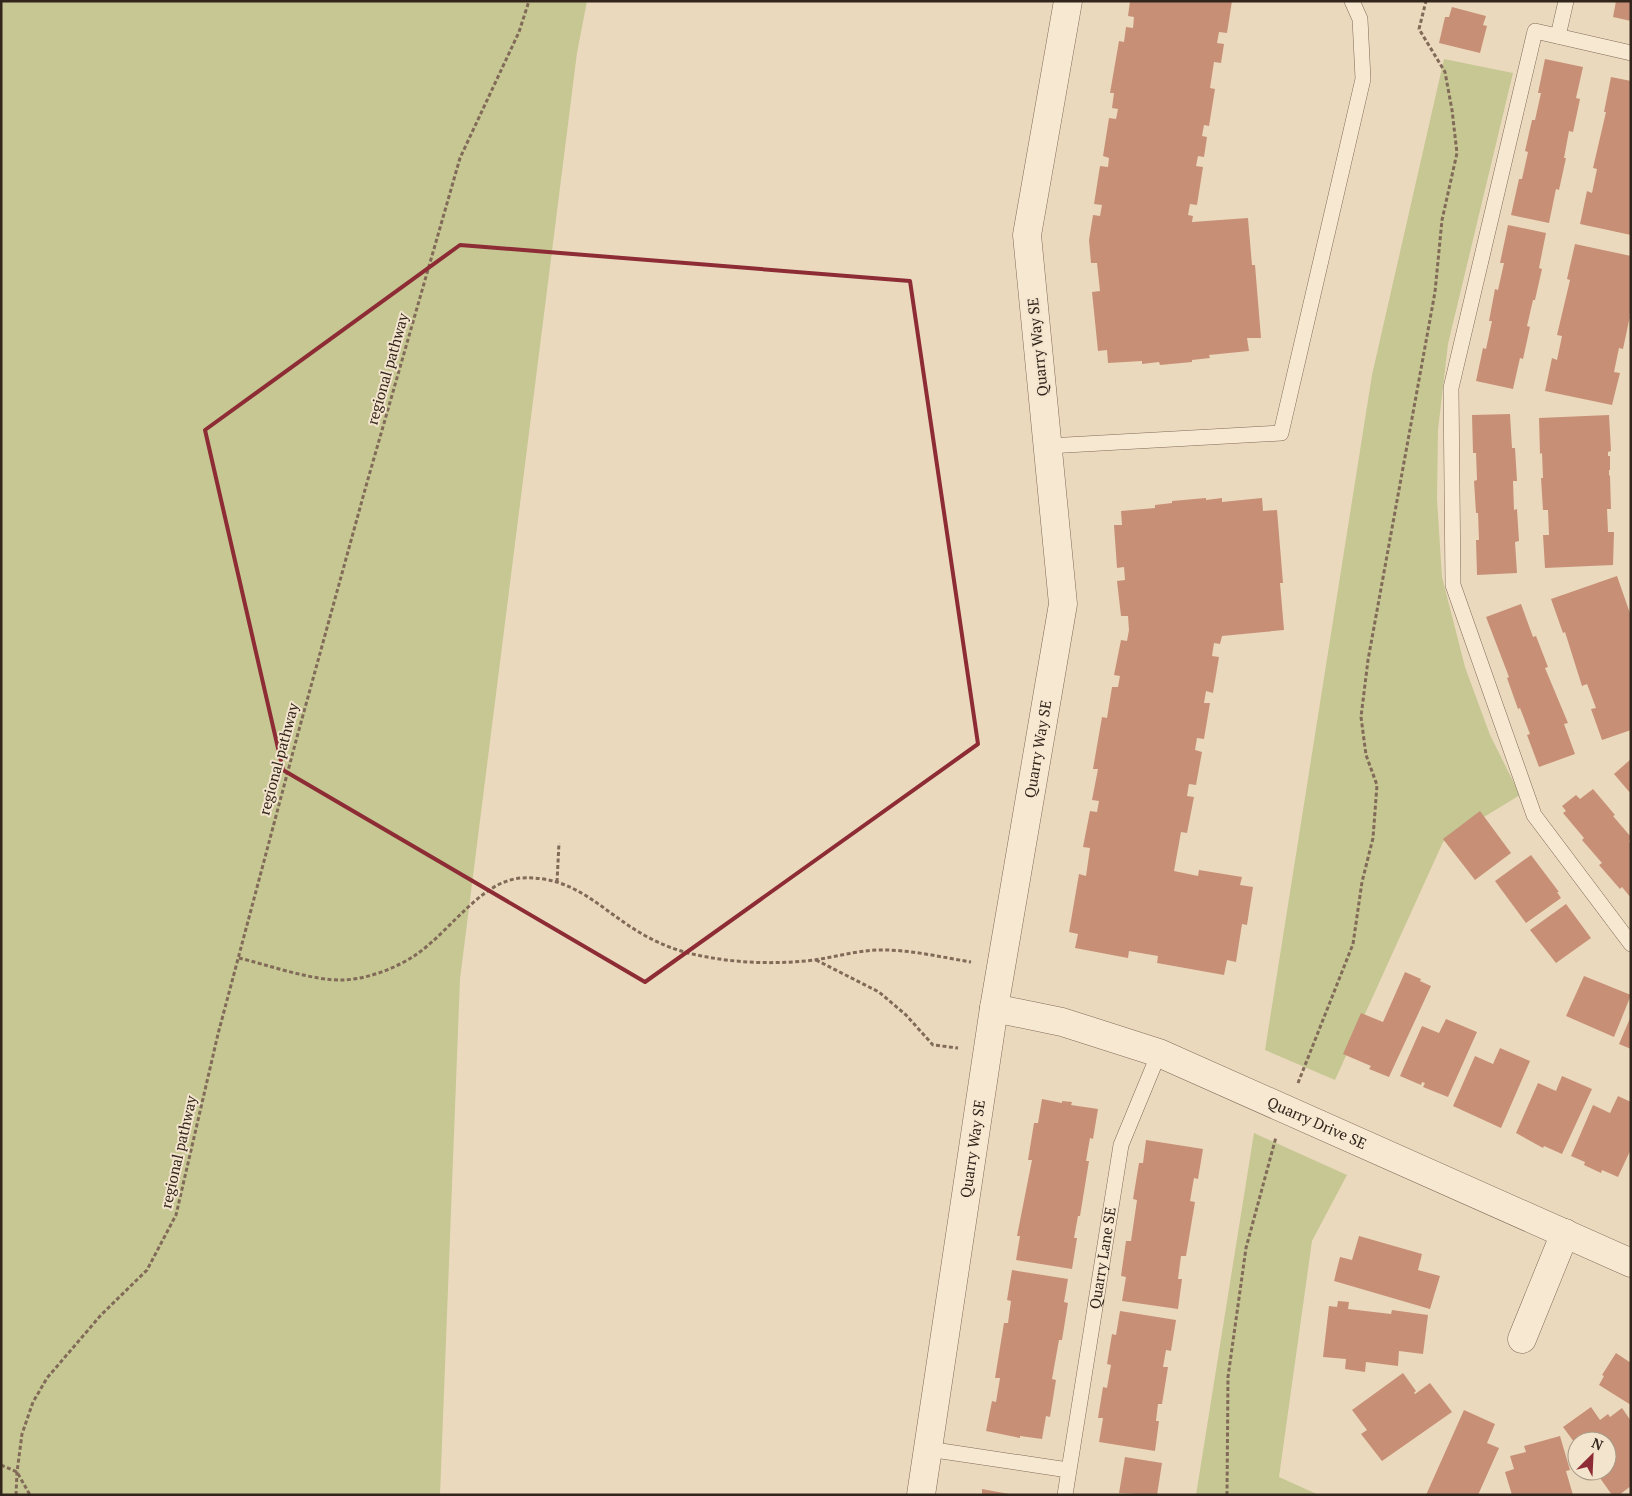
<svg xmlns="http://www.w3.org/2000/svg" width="1632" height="1496" font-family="'PT Serif',serif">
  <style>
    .green { fill: #c6c793 }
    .building { fill: #c79076 }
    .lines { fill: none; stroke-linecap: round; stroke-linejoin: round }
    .service-casing { stroke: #826a58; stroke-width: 16 }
    .minor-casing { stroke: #826a58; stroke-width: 29 }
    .path { stroke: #826a58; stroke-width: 3; stroke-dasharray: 4 2.5; stroke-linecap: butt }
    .service { stroke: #f6e8d1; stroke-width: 15 }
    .minor { stroke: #f6e8d1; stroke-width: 28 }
    .marked { fill: none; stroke: #8d2c35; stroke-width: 4; stroke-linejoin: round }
    .labels { text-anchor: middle; stroke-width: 4; stroke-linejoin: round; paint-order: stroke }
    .street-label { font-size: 15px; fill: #32251c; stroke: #f3e4cd }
  </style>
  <rect width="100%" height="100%" fill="#ebd9be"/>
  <g class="green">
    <polygon points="1,1 587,1 577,53 460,979 440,1495 1,1495"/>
    <polygon points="1444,59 1513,73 1448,344 1438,430 1437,499 1442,577 1465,667 1490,735 1520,795 1443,842 1335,1080 1265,1050 1372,375"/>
    <polygon points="1254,1133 1347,1175 1312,1241 1279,1477 1319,1495 1196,1495"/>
  </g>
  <g class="building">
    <polygon points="1130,1 1232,1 1227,33 1219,32 1217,43 1224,44 1221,63 1214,62 1210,88 1215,89 1209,126 1204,125 1202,136 1207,137 1204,157 1198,156 1196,166 1203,167 1197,205 1190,204 1188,215 1193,216 1192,222 1248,218 1252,265 1255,265 1261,338 1247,338 1249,351 1209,355 1210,358 1192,360 1192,362 1160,365 1159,362 1142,364 1142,361 1108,363 1107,350 1098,351 1092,292 1100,291 1097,263 1091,263 1089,240 1093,215 1100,216 1102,205 1094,204 1100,166 1108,167 1109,158 1103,156 1109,118 1116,119 1118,109 1112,108 1114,93 1110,93 1119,41 1124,42 1126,27 1133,28 1134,17 1128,16"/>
    <polygon points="1616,1 1631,1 1631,21 1613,17"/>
    <polygon points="1452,7 1486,16 1483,25 1487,26 1480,53 1439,43 1445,17 1449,17"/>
    <polygon points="1545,59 1583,67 1576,98 1580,99 1573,132 1569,131 1564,158 1566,158 1559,190 1556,189 1549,223 1511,215 1519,179 1522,179 1528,152 1525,151 1532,120 1535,120 1541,93 1538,93"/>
    <polygon points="1611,77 1631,81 1631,235 1580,224 1587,191 1592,193 1597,169 1593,168 1606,112 1604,112"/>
    <polygon points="1508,225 1546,233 1539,268 1542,269 1535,300 1533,300 1527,326 1530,327 1523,359 1520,358 1513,389 1476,381 1483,348 1486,349 1492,321 1489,321 1495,289 1498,290 1504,263 1500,263"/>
    <polygon points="1575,244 1631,256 1631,312 1629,316 1630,316 1623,349 1619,348 1614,372 1620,373 1612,405 1545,391 1552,358 1557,360 1562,336 1557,335 1570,280 1567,279"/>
    <polygon points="1510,414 1512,448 1515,448 1517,481 1513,481 1514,510 1517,509 1519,541 1515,542 1517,573 1477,575 1476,540 1479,540 1478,513 1476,513 1474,481 1477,480 1476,453 1473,453 1472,415"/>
    <polygon points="1609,415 1611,451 1608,452 1608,456 1610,456 1610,470 1609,470 1609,475 1610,476 1611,509 1607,509 1608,532 1614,532 1613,565 1545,568 1543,535 1549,535 1548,510 1543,510 1541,478 1543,478 1542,453 1540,454 1539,418"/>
    <polygon points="1206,498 1206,500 1222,498 1222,502 1262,498 1263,511 1277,510 1283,583 1280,583 1284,630 1222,636 1220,644 1214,643 1212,656 1219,657 1213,693 1206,691 1204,703 1210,703 1204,739 1197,738 1195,750 1202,752 1196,785 1189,784 1187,796 1194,797 1187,833 1181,832 1174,871 1198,876 1199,870 1242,877 1240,885 1253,887 1247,925 1242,924 1236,962 1227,960 1224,975 1157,963 1158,956 1129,951 1128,958 1075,948 1078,934 1069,932 1079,874 1086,876 1090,848 1083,847 1090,811 1097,812 1099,801 1092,800 1098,769 1093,769 1102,717 1107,718 1112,687 1118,687 1120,676 1114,675 1121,640 1127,641 1129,630 1128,616 1121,616 1117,581 1125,580 1124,567 1117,568 1114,525 1122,525 1121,511 1155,508 1155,505 1172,503 1172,501"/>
    <polygon points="1617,576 1631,616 1631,730 1602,740 1591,709 1596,708 1587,684 1582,686 1565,632 1563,633 1551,599"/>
    <polygon points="1521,604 1533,637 1536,636 1548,667 1545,668 1568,723 1564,724 1575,754 1539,767 1527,735 1530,734 1520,708 1518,709 1507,678 1509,677 1486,617"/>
    <polygon points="1631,759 1631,794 1614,774"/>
    <polygon points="1593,789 1615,815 1613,816 1631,837 1629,842 1631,844 1631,898 1622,887 1620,889 1599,865 1602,863 1582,840 1584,838 1563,813 1566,811 1562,806 1576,795 1580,799"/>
    <polygon points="1480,811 1511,853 1475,880 1443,839"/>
    <polygon points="1531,855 1559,892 1557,892 1561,898 1526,923 1495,881"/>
    <polygon points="1566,904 1591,938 1556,963 1530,930"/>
    <polygon points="1405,972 1421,979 1420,981 1431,986 1389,1077 1369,1069 1371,1066 1343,1054 1361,1013 1383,1022"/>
    <polygon points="1584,976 1631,995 1614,1037 1566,1016"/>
    <polygon points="1631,1016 1631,1049 1619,1044"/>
    <polygon points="1446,1019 1477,1032 1448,1097 1423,1087 1425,1083 1422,1082 1421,1085 1400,1076 1422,1026 1439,1033"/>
    <polygon points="1500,1048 1530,1061 1501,1128 1453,1106 1475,1056 1493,1064"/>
    <polygon points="1562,1076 1592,1089 1562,1154 1544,1146 1543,1148 1516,1133 1538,1083 1556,1091"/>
    <polygon points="1618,1096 1631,1102 1631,1149 1618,1177 1602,1170 1601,1173 1584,1165 1585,1162 1571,1156 1593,1105 1610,1113"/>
    <polygon points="1042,1099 1062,1103 1062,1101 1072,1102 1071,1105 1098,1109 1093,1139 1090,1138 1086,1161 1089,1161 1080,1216 1078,1216 1074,1238 1077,1238 1072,1269 1016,1260 1020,1236 1017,1236 1032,1160 1028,1160 1034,1123 1038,1123"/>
    <polygon points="1146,1140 1203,1149 1198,1179 1194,1178 1190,1201 1195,1202 1186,1256 1181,1256 1178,1279 1182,1279 1178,1309 1122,1301 1126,1277 1121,1276 1126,1241 1131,1241 1137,1200 1133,1199 1139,1163 1143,1163"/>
    <polygon points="1359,1236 1422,1254 1418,1270 1440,1276 1430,1309 1334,1281 1340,1257 1352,1260"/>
    <polygon points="1012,1270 1068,1279 1064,1302 1068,1303 1062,1340 1059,1340 1052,1379 1056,1380 1050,1417 1046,1416 1042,1439 1020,1436 1020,1438 986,1431 992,1401 996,1402 1000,1378 995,1378 1004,1323 1008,1323 1011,1301 1007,1300"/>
    <polygon points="1338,1301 1349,1302 1348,1309 1391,1314 1392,1310 1428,1315 1423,1354 1399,1351 1398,1366 1366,1362 1365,1372 1345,1369 1346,1359 1323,1357 1329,1306 1337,1307"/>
    <polygon points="1120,1311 1176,1320 1171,1351 1166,1350 1163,1367 1168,1367 1162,1404 1158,1404 1156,1421 1159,1421 1155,1451 1099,1442 1103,1418 1098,1418 1103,1387 1107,1388 1111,1365 1107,1364 1112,1334 1116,1335"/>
    <polygon points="1616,1353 1631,1363 1631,1405 1599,1385 1604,1376 1602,1375"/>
    <polygon points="1403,1373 1416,1391 1414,1393 1415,1394 1430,1383 1452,1412 1382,1461 1361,1434 1367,1430 1352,1410"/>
    <polygon points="1591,1407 1600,1420 1608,1414 1610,1417 1622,1408 1631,1421 1631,1486 1619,1495 1612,1495 1595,1471 1607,1471 1607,1441 1577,1441 1577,1446 1563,1427"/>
    <polygon points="1464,1410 1495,1424 1487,1443 1499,1448 1478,1495 1426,1495"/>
    <polygon points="1560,1436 1570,1470 1566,1471 1573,1495 1512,1495 1505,1472 1514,1469 1510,1456 1526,1452 1524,1446"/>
    <polygon points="1125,1457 1162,1463 1157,1495 1119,1493"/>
    <polygon points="982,1489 1009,1494 1009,1495 982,1495"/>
  </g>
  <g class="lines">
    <defs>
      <g id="service">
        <polyline points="1558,36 1566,1"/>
        <polyline points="1631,53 1535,31 1451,388 1453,585 1534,815 1631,944"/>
        <polyline points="1048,446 1281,433 1363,79 1360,19 1352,1"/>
        <polyline points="928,1449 1068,1470"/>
        <path id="s1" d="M1065,1495l56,-350 38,-92"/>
      </g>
      <g id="minor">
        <path id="s2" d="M994,1008l68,14 97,31 472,210"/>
        <polyline points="1522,1339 1565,1233"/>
        <path id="s3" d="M921,1495l73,-487 69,-404 -36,-369 41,-234"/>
      </g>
    </defs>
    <use href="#service" class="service-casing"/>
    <use href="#minor" class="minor-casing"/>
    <g class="path">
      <polyline points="557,882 559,843"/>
      <path d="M239,958c29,7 74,23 104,22 25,-1 54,-12 74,-26 17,-12 32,-29 47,-43 16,-15 34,-31 57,-33 55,-3 80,33 123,57 14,8 29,14 44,18 41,10 84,12 126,7 21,-3 41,-9 63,-10 31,-1 63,7 94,12"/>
      <polyline points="816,960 879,992 906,1015 933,1045 958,1048"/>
      <polyline points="1298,1083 1353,944 1362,882 1373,838 1377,785 1366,755 1361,717 1368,660 1435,292 1442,220 1457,153 1452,110 1445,72 1419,29 1426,1"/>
      <polyline points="1,1465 17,1472 30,1495"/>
      <polyline points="16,1495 17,1472 22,1434 33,1402 47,1378 101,1315 147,1270 176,1215 218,1034 297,737 366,486 460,158 519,32 529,1"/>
      <polyline points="1227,1495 1228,1377 1246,1248 1276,1137"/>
    </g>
    <use href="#service" class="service"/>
    <use href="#minor" class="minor"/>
  </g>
  <path class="marked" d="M460,245l450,36 68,463 -333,238 -362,-212 -78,-340z"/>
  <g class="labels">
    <g class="street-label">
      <text transform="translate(1038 347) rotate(-96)" y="5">Quarry Way SE</text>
      <text transform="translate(388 369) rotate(-74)" y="5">regional pathway</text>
      <text dy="5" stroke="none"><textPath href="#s3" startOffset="755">Quarry Way SE</textPath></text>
      <text transform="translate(279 759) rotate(-75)" y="5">regional pathway</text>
      <text dy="5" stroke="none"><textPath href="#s2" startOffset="344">Quarry Drive SE</textPath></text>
      <text dy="5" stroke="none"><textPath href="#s3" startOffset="350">Quarry Way SE</textPath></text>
      <text transform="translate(179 1152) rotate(-77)" y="5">regional pathway</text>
      <text dy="5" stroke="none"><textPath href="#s1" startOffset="240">Quarry Lane SE</textPath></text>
    </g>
  </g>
  <rect width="1632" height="1496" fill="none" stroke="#32251c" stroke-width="5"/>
  <g transform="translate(1592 1456) rotate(24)"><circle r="24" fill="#f3e4cd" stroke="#a69886"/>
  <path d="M0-4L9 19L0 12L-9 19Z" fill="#8d2c35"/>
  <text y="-8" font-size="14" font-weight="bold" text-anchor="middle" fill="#32251c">N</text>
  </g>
</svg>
